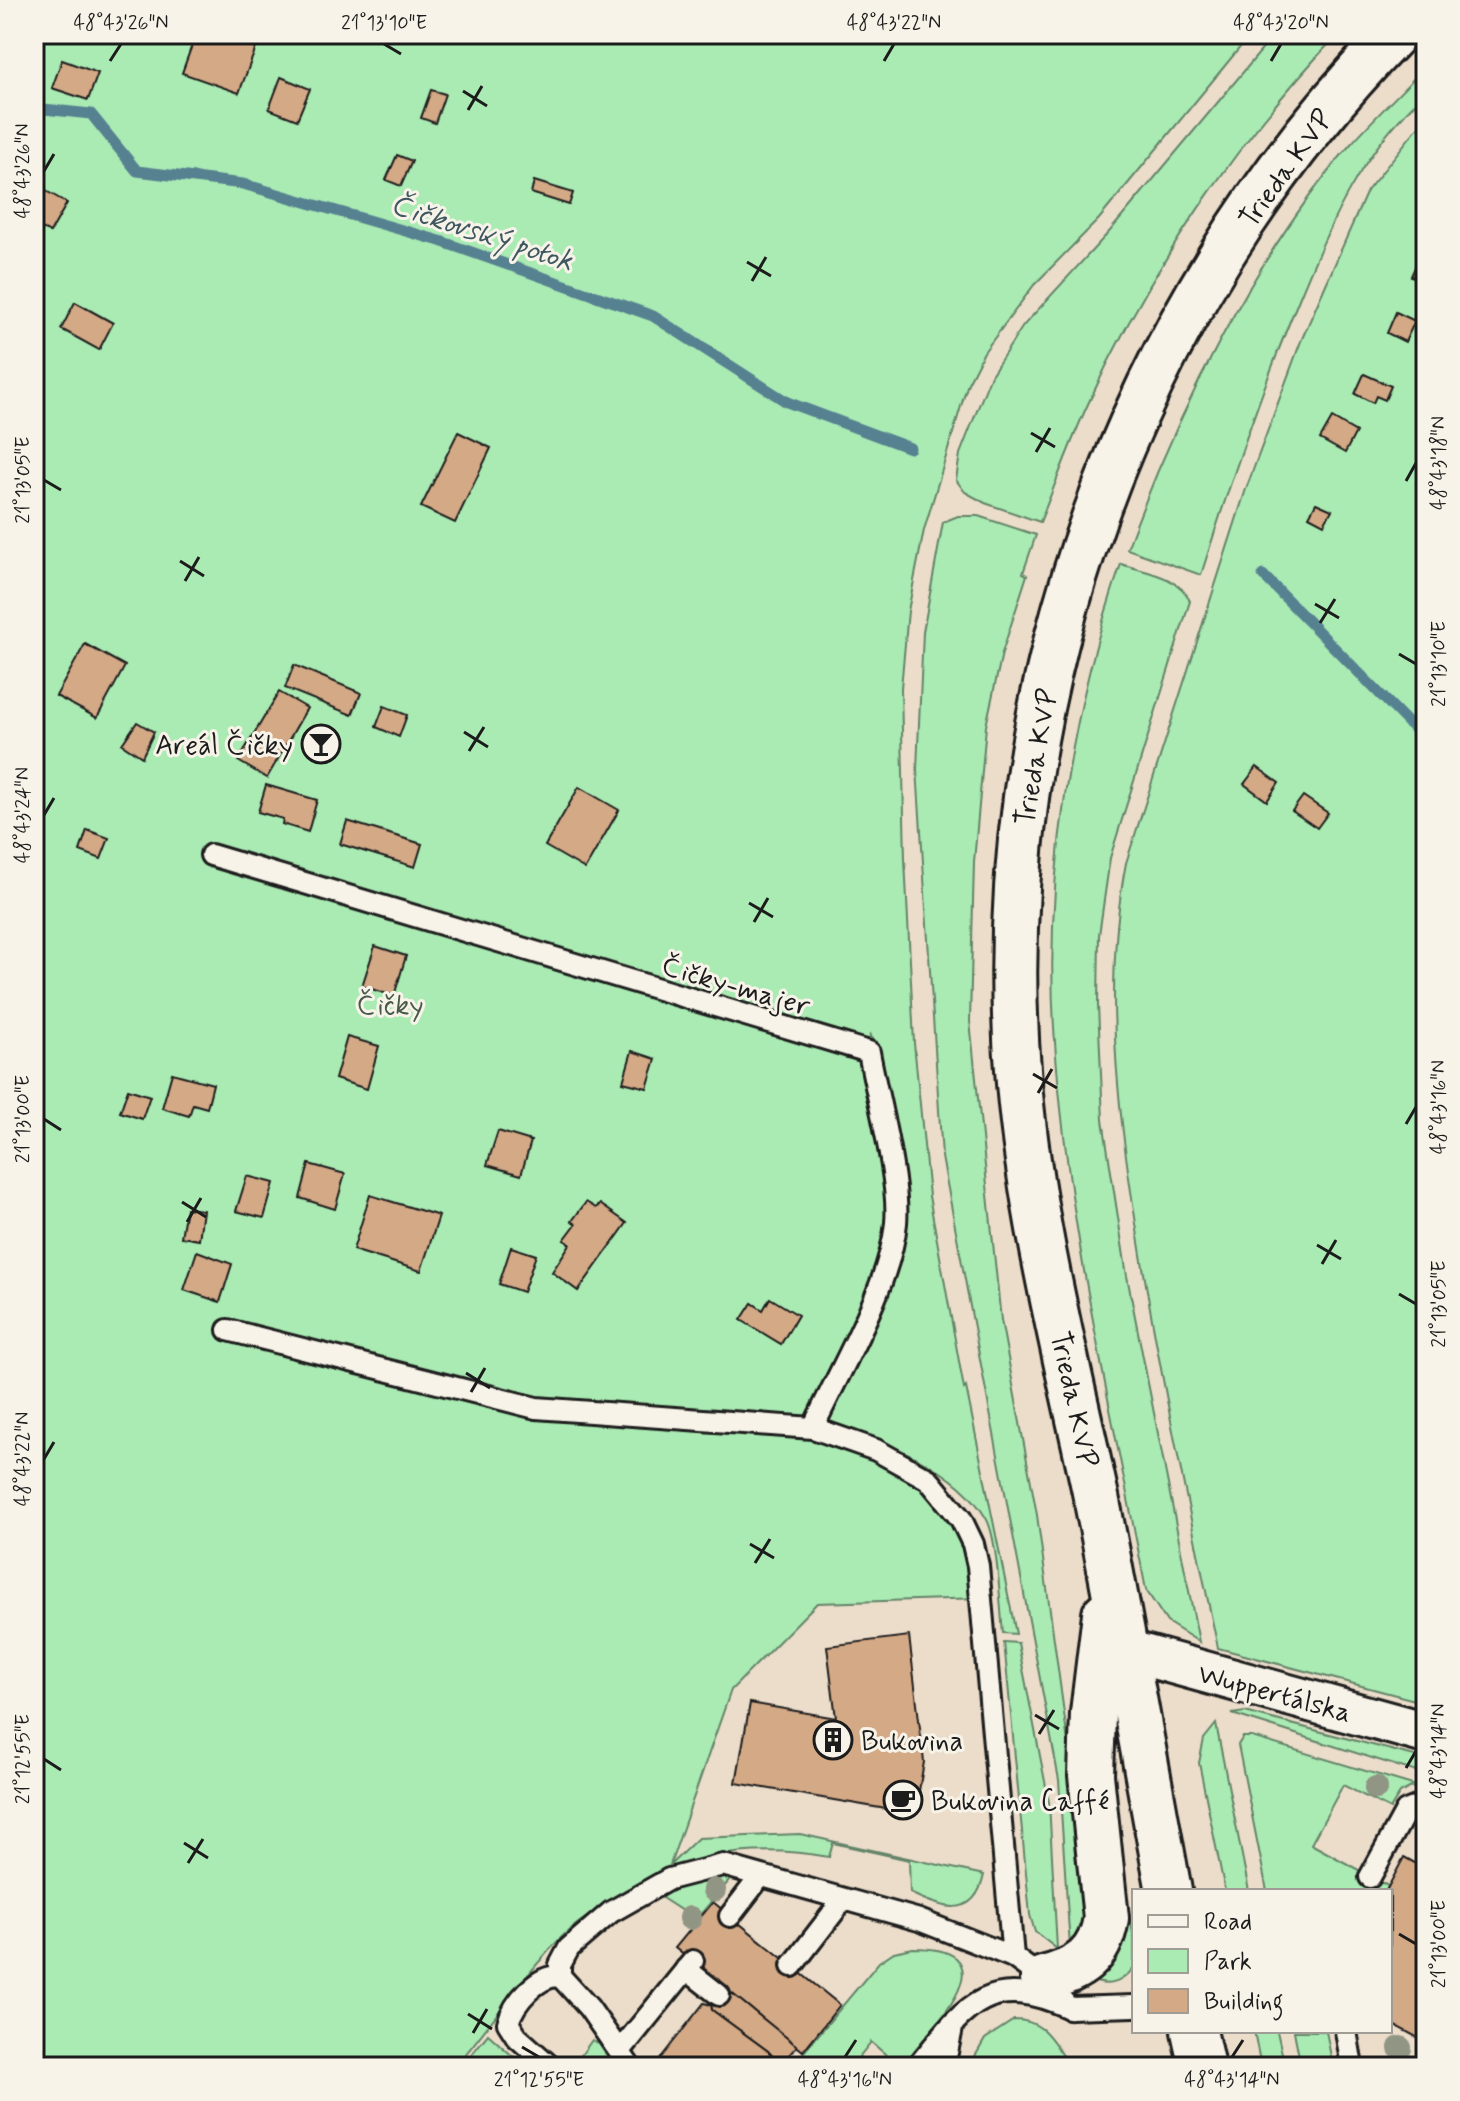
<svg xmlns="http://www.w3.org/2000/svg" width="1460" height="2101" font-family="Mynerve,sans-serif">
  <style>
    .green { fill: #aaebb4; stroke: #638468; stroke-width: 2 }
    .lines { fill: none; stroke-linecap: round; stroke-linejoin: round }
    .stream { stroke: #568190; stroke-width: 11 }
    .building { fill: #d4a986; stroke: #1c1c1c; stroke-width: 2 }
    .service-casing { stroke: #1c1c1c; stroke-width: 26 }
    .minor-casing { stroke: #1c1c1c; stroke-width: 46 }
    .tertiary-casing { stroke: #1c1c1c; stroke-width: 50 }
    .service { stroke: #f7f3e8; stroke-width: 20 }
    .minor { stroke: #f7f3e8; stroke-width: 40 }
    .tertiary { stroke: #f7f3e8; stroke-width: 44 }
    .tree { fill: #919584 }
    .ticks { fill: none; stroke: #1c1c1c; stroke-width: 3 }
    .labels { text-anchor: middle; stroke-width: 6; stroke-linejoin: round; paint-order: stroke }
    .street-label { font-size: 28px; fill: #1c1c1c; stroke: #f7f3e8 }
    .poi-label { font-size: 28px; fill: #1c1c1c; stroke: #f7f3e8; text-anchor: start }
    .park-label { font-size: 28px; fill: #475a4a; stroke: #f7f3e8 }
    .water-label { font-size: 30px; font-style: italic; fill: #3e5760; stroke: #f7f3e8 }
    .neatline { fill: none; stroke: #1c1c1c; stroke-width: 3 }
    .ticks-label { font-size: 20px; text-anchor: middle; fill: #1c1c1c }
  </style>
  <rect width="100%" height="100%" fill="#ecddcb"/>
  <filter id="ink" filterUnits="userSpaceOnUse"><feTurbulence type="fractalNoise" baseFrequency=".0125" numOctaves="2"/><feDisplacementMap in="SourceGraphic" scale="16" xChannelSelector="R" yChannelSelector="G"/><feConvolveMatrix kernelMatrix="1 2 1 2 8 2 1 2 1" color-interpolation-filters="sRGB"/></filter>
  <g filter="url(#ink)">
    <g class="green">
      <path d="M34,34h1217l-152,185 -65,66 -50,67 -16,31 -44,147 -16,81 -7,77 4,171 9,184 15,153 35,193 2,-2 50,247 -13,-1c-3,-26 -5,-95 -17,-115 -30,-53 -107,-78 -161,-97 23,-50 64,-118 74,-170 10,-47 -12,-172 -29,-218l-1,20c8,44 31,127 27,170 -6,63 -55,146 -82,204 63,24 135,45 159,116 6,17 7,38 9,55l-165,5 -86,87 -61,175 28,-27 102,-4 184,41c-10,46 -43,33 -74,18l-1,-33 -76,-17 -4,14c-85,-15 -149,-1 -221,46 -18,12 -38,24 -53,41 -36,38 -66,83 -100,123h-421z"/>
      <path d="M1275,34h63c-102,108 -188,235 -250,370 -18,39 -32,79 -48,118l-55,-19 -20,-11 -9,-12 4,-26 31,-79 32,-49 87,-95z"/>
      <path d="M1426,66v27c-65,58 -97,132 -129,211 -37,89 -67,179 -96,271l-74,-26c51,-138 127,-292 223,-404 24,-27 51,-53 76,-79z"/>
      <path d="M1426,117v1586l-208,-55c-27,-127 -54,-254 -75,-381 -22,-133 -43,-271 -17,-404l120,-374 55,-148 66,-150z"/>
      <polygon points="958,516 978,516 1036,535 1023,573 1027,575 1002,653 986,726 974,862 970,1021 1001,1320 1037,1515 1081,1838 1084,1932 1070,1947 1059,1780 942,1157 917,769 923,632 943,522"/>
      <path d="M1121,564c23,8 59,12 69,37l-80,257 -11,77 -1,70 5,115 24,156 72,366 -32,-20 -21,-32c-36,-187 -80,-372 -92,-562 -9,-156 17,-317 67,-464z"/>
      <polygon points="1004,1642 1018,1643 1049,1802 1057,1949 1035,1932 1030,1915"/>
      <polygon points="1245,1712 1426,1759 1426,1775 1232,1714"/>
      <polygon points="1216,1724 1249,1891 1225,1891 1199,1763 1204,1739"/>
      <polygon points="1243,1737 1252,1737 1426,1789 1426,1792 1411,1787 1400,1793 1390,1809 1343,1785 1311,1844 1388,1886 1386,1891 1267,1891 1238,1745"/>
      <path d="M1105,1781l29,158v28c-12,17 -27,21 -45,12z"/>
      <polygon points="735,1874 693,1923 684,1916 685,1913 659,1896 703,1878"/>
      <path d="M913,1948c102,0 20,79 -7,113l-8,4 -27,-23 -20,25h-52l-5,-3 85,-102 15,-10z"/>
      <path d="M1014,2020c33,0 39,24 57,47h-102l16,-28z"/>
      <polygon points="1254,2031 1277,2031 1285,2067 1261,2067"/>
      <polygon points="1294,2031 1326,2031 1333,2067 1301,2067"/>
      <polygon points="488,2034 525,2067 461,2067"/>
      <polygon points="592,2040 599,2044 614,2067 574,2065"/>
    </g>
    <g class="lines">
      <g class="stream">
        <polyline points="34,108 91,114 137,171 243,184 440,241 653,316 787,402 910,448"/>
        <polyline points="1263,575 1426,741"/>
      </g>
    </g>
    <g class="building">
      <polygon points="196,34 228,34 257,45 239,93 182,73"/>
      <polygon points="62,60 98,73 88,100 52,88"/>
      <polygon points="281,77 310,89 297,120 269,109"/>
      <polygon points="431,90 445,94 435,123 421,118"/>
      <polygon points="397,155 412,161 401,186 386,180"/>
      <polygon points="534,181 573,193 569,205 531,193"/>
      <polygon points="34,184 67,203 50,233 34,224"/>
      <polygon points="1420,256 1426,258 1426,283 1411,276"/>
      <polygon points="75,302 113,323 99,350 61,329"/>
      <polygon points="1396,312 1415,321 1405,342 1387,333"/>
      <polygon points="1364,374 1391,386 1385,400 1376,396 1373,403 1355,394"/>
      <polygon points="1332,418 1356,432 1345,453 1320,439"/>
      <polygon points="458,432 491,448 455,523 421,507"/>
      <polygon points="1316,503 1332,510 1324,524 1309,516"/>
      <polygon points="85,644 125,666 97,718 56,696"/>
      <polygon points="294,665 361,693 352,715 285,688"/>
      <polygon points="279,692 307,708 267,778 238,761"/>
      <polygon points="384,706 407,715 399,737 376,727"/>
      <polygon points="137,722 154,732 142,757 122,744"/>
      <polygon points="1257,767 1279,783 1267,801 1244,784"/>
      <polygon points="266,785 317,800 308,832 282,824 283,819 258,812"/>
      <polygon points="579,787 619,810 585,869 545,846"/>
      <polygon points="1303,796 1328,813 1317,828 1292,811"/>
      <polygon points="347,821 422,844 415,867 340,844"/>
      <polygon points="87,830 109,838 101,859 80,851"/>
      <polygon points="375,946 406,956 394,996 362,986"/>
      <polygon points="347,1037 379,1046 367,1089 335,1079"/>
      <polygon points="632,1051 656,1059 647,1088 623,1082"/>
      <polygon points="172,1073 213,1084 207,1108 193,1104 189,1116 162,1108"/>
      <polygon points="128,1089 150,1096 142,1119 120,1112"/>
      <polygon points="498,1131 531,1141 521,1175 487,1165"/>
      <polygon points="309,1164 345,1174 335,1209 300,1198"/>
      <polygon points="247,1176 274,1183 264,1218 236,1211"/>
      <polygon points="370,1195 439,1216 421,1271 353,1250"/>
      <polygon points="586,1202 596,1208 600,1204 627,1223 578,1291 552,1272 570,1244 564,1240 576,1224 572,1221"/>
      <polygon points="186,1208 203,1210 199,1240 181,1237"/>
      <polygon points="511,1247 536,1255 523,1292 499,1284"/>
      <polygon points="197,1251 232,1264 220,1302 184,1290"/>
      <polygon points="770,1298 798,1315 781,1344 741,1320 752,1303 763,1310"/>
      <polygon points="909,1636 924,1762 915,1814 736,1783 750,1703 836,1718 827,1646"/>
      <polygon points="1404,1857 1426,1869 1426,2042 1390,2023 1390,1891 1386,1891"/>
      <polygon points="713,1902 840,2005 803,2051 675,1948"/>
      <polygon points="724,1987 797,2046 780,2065 768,2051 712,2010 711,2005"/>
      <polygon points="704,2003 711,2005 712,2010 768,2051 782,2067 660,2067 656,2064"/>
    </g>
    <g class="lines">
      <defs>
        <g id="service">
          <path d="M211,855l658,197c8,45 31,128 27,171 -6,63 -56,146 -83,205"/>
          <polyline points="228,1330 536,1408 813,1428 876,1450 928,1479 961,1519 973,1544 978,1566 1013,1957"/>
          <polyline points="1370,1877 1406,1811 1416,1807 1426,1811"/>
          <polyline points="730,1916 760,1877"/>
          <polyline points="792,1966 843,1900"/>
          <polyline points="686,1969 719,1995"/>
          <polyline points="1069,2008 1134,2006"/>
          <polyline points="1346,2031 1352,2067"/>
          <polyline points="620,2051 693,1961"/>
          <path d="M551,2067l-34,-30 -9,-14c6,-21 30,-48 52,-47"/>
          <path d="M630,2067l-41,-59 -29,-32v-11l9,-17 42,-36 58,-33 54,-14 196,55 94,37 30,22 26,29c-81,-37 -104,-1 -152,59"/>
          <polyline points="944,2067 952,2028"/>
        </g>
        <polyline id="minor" points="1125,1650 1426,1733"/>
        <g id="tertiary">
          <path d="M1169,1891c-25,-133 -47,-267 -74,-399 -29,-135 -64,-271 -76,-409 -33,-382 108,-774 375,-1049"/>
          <path d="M1043,1979c36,-9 57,-22 63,-61l-15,-143 2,-62 12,-99"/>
          <polyline points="1194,2031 1202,2067"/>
        </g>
      </defs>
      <use href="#service" class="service-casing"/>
      <use href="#minor" class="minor-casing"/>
      <use href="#tertiary" class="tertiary-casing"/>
      <use href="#service" class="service"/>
      <use href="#minor" class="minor"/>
      <use href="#tertiary" class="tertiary"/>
    </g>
    <g class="tree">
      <circle cx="1376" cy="1788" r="12"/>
      <circle cx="714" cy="1890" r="12"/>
      <circle cx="690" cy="1918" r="12"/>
      <circle cx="1400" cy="2048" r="12"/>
    </g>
  </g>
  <path class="ticks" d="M384,44l17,10M110,61l11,-17M884,61l10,-17M1271,61l10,-17M463,91l24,15M468,110l14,-24M44,171l10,-17M747,262l24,14M752,281l14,-24M1031,433l24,14M1036,452l14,-24M44,480l17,10M1406,481l10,-18M180,561l24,15M185,581l14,-24M1315,604l24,14M1320,623l15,-24M1399,654l17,10M464,732l24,15M469,751l15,-24M44,815l10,-17M749,903l24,14M754,922l14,-24M1033,1074l24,14M1038,1093l14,-24M44,1119l17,11M1406,1124l10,-17M182,1202l24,15M187,1222l14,-24M1317,1245l24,14M1322,1264l14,-24M1399,1294l17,10M466,1373l24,15M471,1392l14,-24M44,1459l10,-17M750,1544l24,14M755,1563l15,-24M1035,1715l24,14M1039,1734l15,-24M44,1759l17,11M1406,1768l10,-17M184,1843l24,15M188,1863l15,-24M1399,1934l17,10M468,2014l24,15M473,2033l14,-24M522,2047l17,10M845,2057l11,-17M1232,2057l11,-17"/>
  <defs>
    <symbol id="bar-ring" viewBox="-11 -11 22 22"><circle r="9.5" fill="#f7f3e8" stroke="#1c1c1c" stroke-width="1.5"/><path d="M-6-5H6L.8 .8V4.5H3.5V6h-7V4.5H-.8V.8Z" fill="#1c1c1c"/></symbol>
    <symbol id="building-ring" viewBox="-11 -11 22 22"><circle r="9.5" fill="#f7f3e8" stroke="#1c1c1c" stroke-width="1.5"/><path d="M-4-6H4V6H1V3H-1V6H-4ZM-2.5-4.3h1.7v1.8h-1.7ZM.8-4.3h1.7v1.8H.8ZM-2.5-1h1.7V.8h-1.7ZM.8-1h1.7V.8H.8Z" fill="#1c1c1c"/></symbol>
    <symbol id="cafe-ring" viewBox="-11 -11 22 22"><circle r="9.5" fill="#f7f3e8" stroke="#1c1c1c" stroke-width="1.5"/><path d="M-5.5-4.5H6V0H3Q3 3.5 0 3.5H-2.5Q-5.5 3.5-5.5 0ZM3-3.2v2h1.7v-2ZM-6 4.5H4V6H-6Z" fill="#1c1c1c"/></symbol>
  </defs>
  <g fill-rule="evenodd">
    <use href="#bar-ring" x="299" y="722" width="44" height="44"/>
    <use href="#building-ring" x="811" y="1718" width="44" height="44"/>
    <use href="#cafe-ring" x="881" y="1778" width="44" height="44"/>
  </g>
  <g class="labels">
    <g class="street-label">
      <text transform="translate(1285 168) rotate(-54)" y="10">Trieda KVP</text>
      <text transform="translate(1035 757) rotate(-80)" y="10">Trieda KVP</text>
      <text transform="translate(736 985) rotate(16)" y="10">Čičky-majer</text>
      <text transform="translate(1075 1399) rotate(78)" y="10">Trieda KVP</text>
      <text transform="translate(1275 1692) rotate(15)" y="10">Wuppertálska</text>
    </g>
    <g class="poi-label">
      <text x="293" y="754" text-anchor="end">Areál Čičky</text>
      <text x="861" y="1750">Bukovina</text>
      <text x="931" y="1810">Bukovina Caffé</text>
    </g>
    <g class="park-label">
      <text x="390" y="1014">Čičky</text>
    </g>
    <g class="water-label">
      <text transform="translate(482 232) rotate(18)" y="10">Čičkovský potok</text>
    </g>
  </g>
  <rect width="1460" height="2101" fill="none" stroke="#f7f3e8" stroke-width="88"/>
  <rect x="1132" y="1889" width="260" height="144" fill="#f7f3e8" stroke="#9f9d96" stroke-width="2"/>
  <rect x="1148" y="1915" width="40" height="12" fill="#f7f3e8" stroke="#9f9d96" stroke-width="2"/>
  <text x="1204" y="1929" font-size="24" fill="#1c1c1c">Road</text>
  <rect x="1148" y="1949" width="40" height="24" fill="#aaebb4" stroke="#9f9d96" stroke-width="2"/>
  <text x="1204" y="1969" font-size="24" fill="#1c1c1c">Park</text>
  <rect x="1148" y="1989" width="40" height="24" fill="#d4a986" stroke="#9f9d96" stroke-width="2"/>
  <text x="1204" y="2009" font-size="24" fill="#1c1c1c">Building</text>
  <rect x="44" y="44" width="1372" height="2013" class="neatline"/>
  <g class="ticks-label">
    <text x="121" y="29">48°43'26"N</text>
    <text x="384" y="29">21°13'10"E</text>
    <text x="894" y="29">48°43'22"N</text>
    <text x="1281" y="29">48°43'20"N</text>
    <text transform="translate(22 171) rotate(-90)" y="7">48°43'26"N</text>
    <text transform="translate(1438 463) rotate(-90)" y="7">48°43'18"N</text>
    <text transform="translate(22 480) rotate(-90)" y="7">21°13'05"E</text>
    <text transform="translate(1438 664) rotate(-90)" y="7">21°13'10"E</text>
    <text transform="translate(22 815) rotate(-90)" y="7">48°43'24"N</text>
    <text transform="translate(1438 1107) rotate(-90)" y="7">48°43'16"N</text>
    <text transform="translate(22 1119) rotate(-90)" y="7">21°13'00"E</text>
    <text transform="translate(1438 1304) rotate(-90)" y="7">21°13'05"E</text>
    <text transform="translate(22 1459) rotate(-90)" y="7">48°43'22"N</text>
    <text transform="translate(1438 1751) rotate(-90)" y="7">48°43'14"N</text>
    <text transform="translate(22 1759) rotate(-90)" y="7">21°12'55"E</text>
    <text transform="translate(1438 1944) rotate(-90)" y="7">21°13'00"E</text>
    <text x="539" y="2086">21°12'55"E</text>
    <text x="845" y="2086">48°43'16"N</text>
    <text x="1232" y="2086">48°43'14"N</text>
  </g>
</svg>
